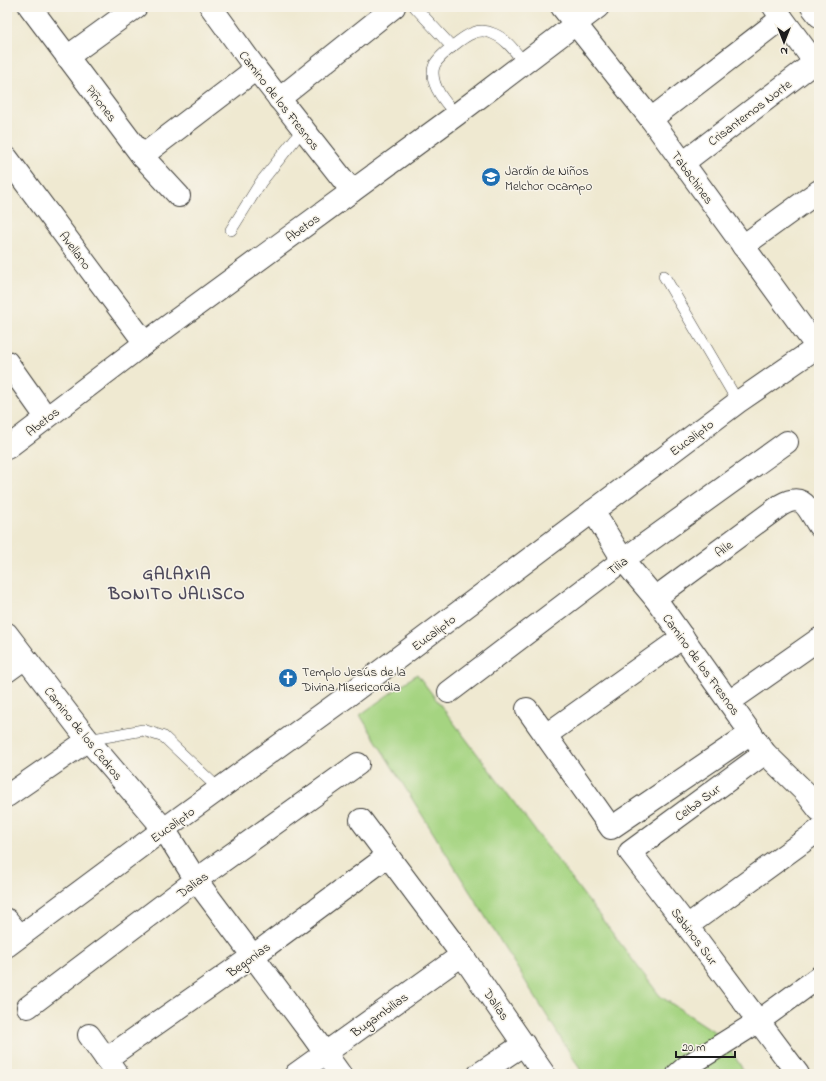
<svg xmlns="http://www.w3.org/2000/svg" width="826" height="1081" font-family="'Indie Flower',sans-serif">
  <style>
    .green { fill: #a5d481; stroke: #60784e }
    .lines { fill: none; stroke-linecap: round; stroke-linejoin: round }
    .lane-casing { stroke: #3c3b37; stroke-width: 12 }
    .street-casing { stroke: #3c3b37; stroke-width: 24 }
    .lane { stroke: #fff; stroke-width: 11 }
    .street { stroke: #fff; stroke-width: 22 }
    .labels { text-anchor: middle; stroke-width: 3; stroke-linejoin: round; paint-order: stroke }
    .street-label { font-size: 13px; fill: #1c1c1c; stroke: #f7f3e8 }
    .poi-label { font-size: 13px; fill: #1c1c1c; stroke: #f7f3e8; text-anchor: start }
    .district-label { font-size: 17px; font-weight: bold; letter-spacing: 1px; fill: #4e4a5b; stroke: #f7f3e8 }
  </style>
  <rect width="100%" height="100%" fill="#f7f3e8"/>
  <filter id="ink" filterUnits="userSpaceOnUse"><feTurbulence type="fractalNoise" baseFrequency=".025" numOctaves="2"/><feDisplacementMap in="SourceGraphic" scale="8" xChannelSelector="R" yChannelSelector="G"/><feConvolveMatrix kernelMatrix="1 2 1 2 8 2 1 2 1" color-interpolation-filters="sRGB"/></filter>
  <filter id="wash" filterUnits="userSpaceOnUse"><feTurbulence type="fractalNoise" baseFrequency=".012" numOctaves="4" result="noise"/><feDisplacementMap in="SourceGraphic" scale="16" xChannelSelector="R" yChannelSelector="G"/><feGaussianBlur stdDeviation="0.9" result="paint"/><feColorMatrix in="noise" values="0 0 0 0 0 0 0 0 0 0 0 0 0 0 0 0 0 1.4 0 .05"/><feComposite in="paint" operator="in"/></filter>
  <g filter="url(#wash)">
    <rect width="100%" height="100%" fill="#efe9d1"/>
    <polygon class="green" points="417,674 660,996 721,1036 746,1074 583,1074 360,715"/>
  </g>
  <g filter="url(#ink)">
    <g class="lines">
      <defs>
        <g id="lane">
          <polyline points="415,7 452,47"/>
          <path d="M456,115c-10,-12 -23,-26 -23,-42 0,-4 1,-7 2,-9 5,-9 29,-28 38,-31 7,-3 15,-2 21,1 13,5 22,19 31,30"/>
          <polyline points="231,230 261,182 303,129"/>
          <polyline points="664,276 738,402"/>
          <polyline points="88,740 143,730 164,737 219,789"/>
        </g>
        <g id="street">
          <polyline points="30,7 142,156 179,196"/>
          <polyline points="211,7 256,69 352,191"/>
          <polyline points="562,7 651,119 819,350"/>
          <polyline points="774,7 819,68"/>
          <polyline points="812,7 819,16"/>
          <polyline points="67,57 136,7"/>
          <polyline points="279,99 394,7"/>
          <polyline points="651,119 782,18"/>
          <polyline points="142,156 256,69"/>
          <polyline points="7,158 145,343"/>
          <polyline points="683,163 815,62"/>
          <polyline points="743,246 819,191"/>
          <polyline points="7,362 46,417"/>
          <polyline points="7,448 145,343 456,115 598,7"/>
          <polyline points="593,511 623,560 655,598 765,753 805,792 819,810"/>
          <path d="M655,598l126,-93c23,-13 26,3 38,21"/>
          <polyline points="7,634 88,740 164,829 196,880 312,1035 340,1074"/>
          <polyline points="7,671 25,658"/>
          <polyline points="449,692 623,560 787,442"/>
          <polyline points="729,702 819,639"/>
          <polyline points="527,709 611,828 751,733"/>
          <polyline points="546,735 683,637"/>
          <polyline points="765,753 630,852 687,926 798,1074"/>
          <polyline points="7,796 88,740"/>
          <polyline points="361,820 462,955 544,1074"/>
          <polyline points="7,920 20,936"/>
          <polyline points="687,926 819,830"/>
          <polyline points="7,946 164,829 346,697 738,402 819,346"/>
          <polyline points="28,1007 196,880 358,764"/>
          <polyline points="89,1035 117,1074"/>
          <polyline points="106,1059 253,956 388,856"/>
          <polyline points="296,1074 462,955"/>
          <polyline points="479,1074 524,1044"/>
          <polyline points="678,1074 686,1067 759,1021 819,977"/>
        </g>
      </defs>
      <use href="#lane" class="lane-casing"/>
      <use href="#street" class="street-casing"/>
      <use href="#lane" class="lane"/>
      <use href="#street" class="street"/>
    </g>
  </g>
  <defs>
    <symbol id="school-disc" viewBox="-11 -11 22 22"><circle r="9.5" fill="#1f6fb2" stroke="#f7f3e8"/><path d="M0-5L7-2L0 1L-7-2ZM-4 1L0 2.5L4 1V4Q0 6-4 4Z" fill="#fff"/></symbol>
    <symbol id="church-disc" viewBox="-11 -11 22 22"><circle r="9.5" fill="#1f6fb2" stroke="#f7f3e8"/><path d="M-1.2-6h2.4v3.5h3.3v2.4h-3.3V6h-2.4V-.1h-3.3v-2.4h3.3Z" fill="#fff"/></symbol>
  </defs>
  <g fill-rule="evenodd">
    <use href="#school-disc" x="480" y="166" width="22" height="22"/>
    <use href="#church-disc" x="277" y="667" width="22" height="22"/>
  </g>
  <g class="labels">
    <g class="street-label">
      <text transform="translate(280 100) rotate(52)" y="5">Camino de los Fresnos</text>
      <text transform="translate(102 103) rotate(53)" y="5">Piñones</text>
      <text transform="translate(749 112) rotate(-37)" y="5">Crisantemos Norte</text>
      <text transform="translate(693 177) rotate(54)" y="5">Tabachines</text>
      <text transform="translate(302 227) rotate(-36)" y="5">Abetos</text>
      <text transform="translate(76 250) rotate(53)" y="5">Avellano</text>
      <text transform="translate(42 421) rotate(-38)" y="5">Abetos</text>
      <text transform="translate(691 437) rotate(-37)" y="5">Eucalipto</text>
      <text transform="translate(723 548) rotate(-37)" y="5">Aile</text>
      <text transform="translate(617 565) rotate(-37)" y="5">Tilia</text>
      <text transform="translate(433 632) rotate(-37)" y="5">Eucalipto</text>
      <text transform="translate(702 664) rotate(54)" y="5">Camino de los Fresnos</text>
      <text transform="translate(84 733) rotate(51)" y="5">Camino de los Cedros</text>
      <text transform="translate(697 802) rotate(-36)" y="5">Ceiba Sur</text>
      <text transform="translate(172 824) rotate(-36)" y="5">Eucalipto</text>
      <text transform="translate(192 884) rotate(-36)" y="5">Dalias</text>
      <text transform="translate(695 936) rotate(53)" y="5">Sabinos Sur</text>
      <text transform="translate(248 959) rotate(-36)" y="5">Begonias</text>
      <text transform="translate(497 1004) rotate(55)" y="5">Dalias</text>
      <text transform="translate(379 1014) rotate(-36)" y="5">Bugambilias</text>
    </g>
    <g class="poi-label">
      <text x="505" y="175">Jardín de Niños<tspan x="505" dy="15">Melchor Ocampo</tspan></text>
      <text x="302" y="676">Templo Jesús de la<tspan x="302" dy="15">Divina Misericordia</tspan></text>
    </g>
    <g class="district-label">
      <text x="177" y="579">GALAXIA<tspan x="177" dy="20">BONITO JALISCO</tspan></text>
    </g>
  </g>
  <rect width="826" height="1081" fill="none" stroke="#f7f3e8" stroke-width="24"/>
  <g transform="translate(784 42) rotate(180)" stroke="#f7f3e8" stroke-width="3" paint-order="stroke">
  <path d="M0-3L7 15L0 10L-7 15Z" fill="#1c1c1c"/>
  <text y="-6" font-size="11" font-weight="bold" text-anchor="middle" fill="#1c1c1c">N</text>
  </g>
  <path d="M676 1051v6h59v-6" fill="none" stroke="#1c1c1c" stroke-width="2"/>
  <text x="682" y="1051" font-size="12" fill="#1c1c1c" stroke="#f7f3e8" stroke-width="3" paint-order="stroke">20 m</text>
</svg>
